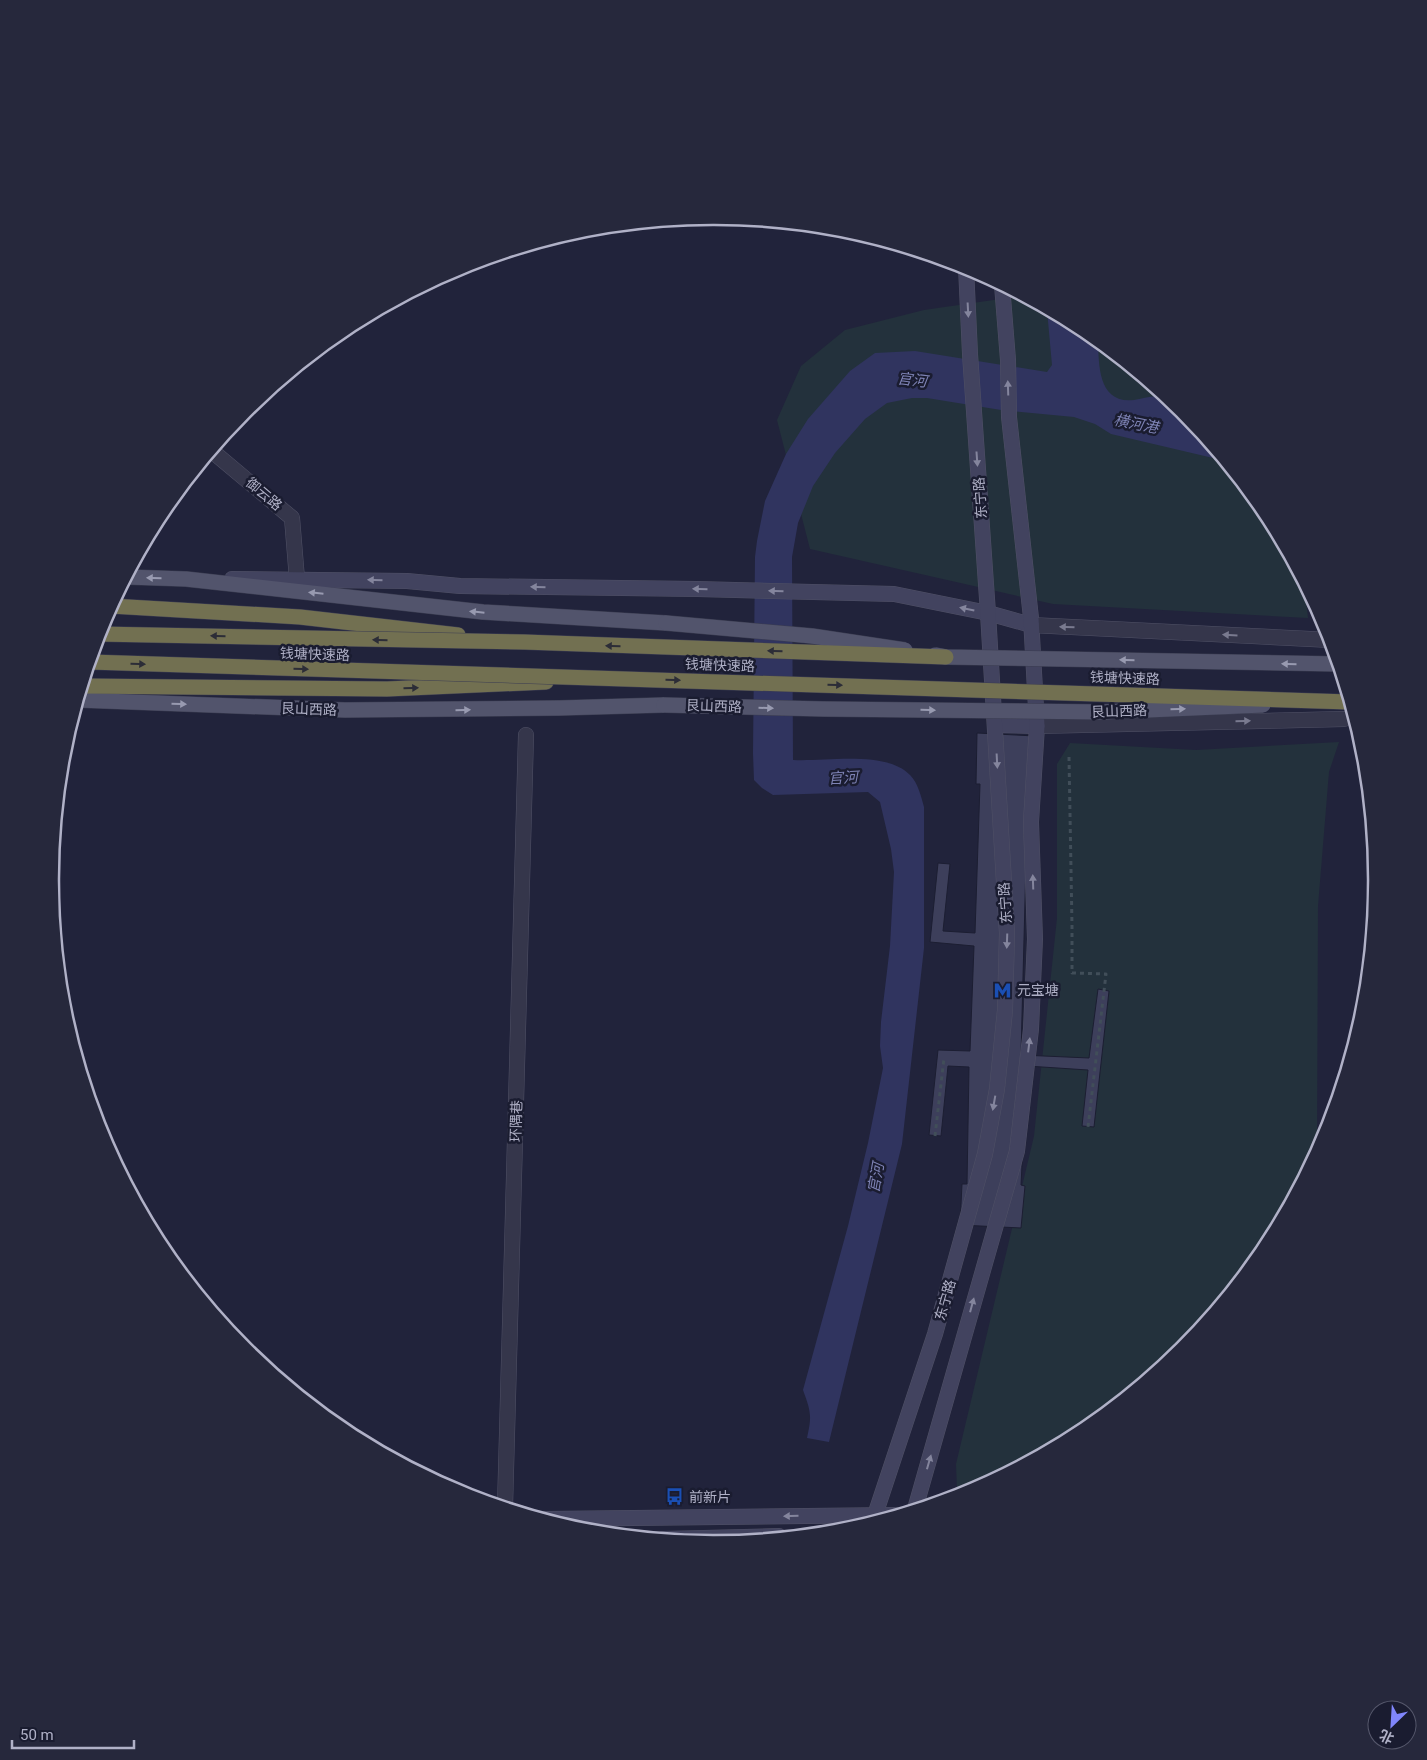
<svg xmlns="http://www.w3.org/2000/svg" width="1427" height="1760" font-family="Roboto,'Noto Sans SC',sans-serif">
  <style>
    .green { fill: #23313c }
    .water { fill: #30345f }
    .building { fill: #3d3f5b; stroke: #1c1e32 }
    .lines { fill: none; stroke-linecap: round; stroke-linejoin: round }
    .street-casing { stroke: #505166; stroke-width: 16 }
    .secondary-casing { stroke: #505166; stroke-width: 16 }
    .primary-casing { stroke: #3b3d51; stroke-width: 16 }
    .highway-casing { stroke: #3d3e53; stroke-width: 16 }
    .path { stroke: #414e59; stroke-width: 3; stroke-dasharray: 4 4; stroke-linecap: butt }
    .street { stroke: #35364b; stroke-width: 15 }
    .secondary { stroke: #42435f; stroke-width: 15 }
    .primary { stroke: #52546c; stroke-width: 15 }
    .highway { stroke: #727051; stroke-width: 15 }
    .rail { stroke: #565873; stroke-width: 4; stroke-dasharray: 5 5; stroke-linecap: butt }
    .primary-bridge-casing { stroke: #3b3d51; stroke-width: 16; stroke-linecap: butt }
    .highway-bridge-casing { stroke: #3d3e53; stroke-width: 16; stroke-linecap: butt }
    .primary-bridge { stroke: #52546c; stroke-width: 15 }
    .highway-bridge { stroke: #727051; stroke-width: 15 }
    .oneway { fill: #84859d }
    .oneway2 { fill: #989ab0 }
    .oneway3 { fill: #797a8f }
    .oneway4 { fill: #2c2d37 }
    .labels { text-anchor: middle; stroke-width: 5; stroke-linejoin: round; paint-order: stroke }
    .street-label { font-size: 14px; fill: #b0b1c7; stroke: #1a1c30 }
    .poi-label { font-size: 14px; fill: #b0b1c7; stroke: #1a1c30; text-anchor: start }
    .water-label { font-size: 15px; font-style: italic; fill: #7e83b5; stroke: #1a1c30 }
    .rim { fill: none; stroke: #b0b1c7; stroke-width: 2.5 }
  </style>
  <rect width="100%" height="100%" fill="#21233b"/>
  <g class="green">
    <polygon points="1022,296 1082,328 1183,411 1265,512 1304,583 1308,618 1053,604 810,549 777,420 801,366 845,330 924,310"/>
    <polygon points="1339,742 1329,772 1318,906 1317,1152 1265,1249 1182,1349 1082,1432 975,1489 957,1490 956,1464 1034,1136 1057,918 1057,764 1070,743 1196,750"/>
  </g>
  <path class="water" d="M1047,310l35,18 16,13c1,25 0,63 36,59 11,-2 23,-7 34,-1 17,8 41,44 54,59h-9l-102,-24 -16,-10 -21,-7 -73,-7 -74,-12h-15l-25,5 -22,16 -30,34 -22,33 -15,37 -6,34 1,203c32,2 93,-10 117,15 8,8 11,21 14,32v141l-22,196 -73,298 -22,-4c5,-22 4,-26 -4,-48l45,-164 20,-83 15,-75 -3,-22 1,-24 9,-76 4,-74 -3,-23 -11,-47 -12,-10 -95,3 -11,-7 -8,-8 -1,-27 2,-196 2,-16 8,-40 21,-47 22,-35 42,-48 25,-18 40,-2 132,21 5,-7z"/>
  <polygon class="building" points="977,733 1035,736 1028,786 1021,1055 1089,1058 1098,989 1109,991 1094,1127 1082,1126 1088,1070 1027,1066 1021,1185 1025,1186 1021,1228 960,1225 962,1184 967,1184 969,1067 948,1066 941,1136 929,1135 938,1050 970,1051 974,946 930,942 938,863 950,864 943,931 975,933 980,784 976,784"/>
  <g class="lines">
    <defs>
      <g id="street">
        <polyline points="212,451 292,518 297,579"/>
        <polyline points="1031,625 1331,640"/>
        <polyline points="1037,726 1344,719"/>
        <polyline points="505,1507 526,735"/>
      </g>
      <g id="secondary">
        <polyline points="232,579 407,581 460,586 697,589 894,594 988,613 1031,625"/>
        <polyline points="995,725 1037,726"/>
        <polyline points="915,1509 1017,1151 1031,1029 1035,939 1031,822 1037,726 1031,618 1009,417 1008,360 1002,285"/>
        <polyline points="546,1519 895,1515"/>
        <polyline points="873,1521 935,1334 985,1154 997,1089 1005,1010 1007,933 988,613 970,354 966,267"/>
        <polyline points="663,1539 779,1536"/>
      </g>
      <g id="primary">
        <polyline points="127,577 186,579 483,612 666,623"/>
        <polyline points="78,700 345,710 559,708 664,705"/>
      </g>
      <g id="highway">
        <polyline points="111,606 300,617 458,635"/>
        <polyline points="82,686 387,689 546,682"/>
      </g>
    </defs>
    <use href="#street" class="street-casing"/>
    <use href="#secondary" class="secondary-casing"/>
    <use href="#primary" class="primary-casing"/>
    <use href="#highway" class="highway-casing"/>
    <g class="path">
      <polyline points="1069,757 1072,926 1072,973 1106,974 1088,1127"/>
      <polyline points="935,1136 944,1058"/>
    </g>
    <use href="#street" class="street"/>
    <use href="#secondary" class="secondary"/>
    <use href="#primary" class="primary"/>
    <use href="#highway" class="highway"/>
    <polyline class="rail" points="1371,821 1373,917"/>
    <defs>
      <g id="primary-bridge">
        <polyline points="666,623 812,636 905,650"/>
        <polyline points="935,655 946,657 1338,664"/>
        <polyline points="664,705 824,709 1102,712 1263,705"/>
      </g>
      <g id="highway-bridge">
        <polyline points="98,634 524,642 946,657"/>
        <polyline points="90,662 1349,702"/>
      </g>
    </defs>
    <use href="#primary-bridge" class="primary-bridge-casing"/>
    <use href="#highway-bridge" class="highway-bridge-casing"/>
    <use href="#primary-bridge" class="primary-bridge"/>
    <use href="#highway-bridge" class="highway-bridge"/>
  </g>
  <defs><path id="oneway-solid" d="M-6-.8H1V-3.2L6.5 0L1 3.2V.8H-6Z" transform="scale(1.25)"/></defs>
  <g class="oneway">
    <use href="#oneway-solid" transform="translate(968 310) rotate(87)"/>
    <use href="#oneway-solid" transform="translate(1008 388) rotate(-92)"/>
    <use href="#oneway-solid" transform="translate(977 459) rotate(86)"/>
    <use href="#oneway-solid" transform="translate(375 580) rotate(-179)"/>
    <use href="#oneway-solid" transform="translate(538 587) rotate(-179)"/>
    <use href="#oneway-solid" transform="translate(700 589) rotate(-179)"/>
    <use href="#oneway-solid" transform="translate(776 591) rotate(-178)"/>
    <use href="#oneway-solid" transform="translate(967 609) rotate(-168)"/>
    <use href="#oneway-solid" transform="translate(997 761) rotate(87)"/>
    <use href="#oneway-solid" transform="translate(1033 882) rotate(-92)"/>
    <use href="#oneway-solid" transform="translate(1007 941) rotate(92)"/>
    <use href="#oneway-solid" transform="translate(1029 1045) rotate(-83)"/>
    <use href="#oneway-solid" transform="translate(994 1103) rotate(100)"/>
    <use href="#oneway-solid" transform="translate(972 1305) rotate(-75)"/>
    <use href="#oneway-solid" transform="translate(929 1462) rotate(-74)"/>
    <use href="#oneway-solid" transform="translate(791 1516) rotate(179)"/>
  </g>
  <g class="oneway2">
    <use href="#oneway-solid" transform="translate(154 578) rotate(-179)"/>
    <use href="#oneway-solid" transform="translate(316 593) rotate(-174)"/>
    <use href="#oneway-solid" transform="translate(477 612) rotate(-174)"/>
    <use href="#oneway-solid" transform="translate(1127 660) rotate(-179)"/>
    <use href="#oneway-solid" transform="translate(1289 664) rotate(-179)"/>
    <use href="#oneway-solid" transform="translate(179 704) rotate(2)"/>
    <use href="#oneway-solid" transform="translate(766 708) rotate(2)"/>
    <use href="#oneway-solid" transform="translate(1178 709) rotate(-2)"/>
    <use href="#oneway-solid" transform="translate(463 710) rotate(-1)"/>
    <use href="#oneway-solid" transform="translate(928 710) rotate(1)"/>
  </g>
  <g class="oneway3">
    <use href="#oneway-solid" transform="translate(1067 627) rotate(-178)"/>
    <use href="#oneway-solid" transform="translate(1230 635) rotate(-177)"/>
    <use href="#oneway-solid" transform="translate(1243 721) rotate(-1)"/>
  </g>
  <g class="oneway4">
    <use href="#oneway-solid" transform="translate(218 636) rotate(-179)"/>
    <use href="#oneway-solid" transform="translate(380 640) rotate(-179)"/>
    <use href="#oneway-solid" transform="translate(613 646) rotate(-178)"/>
    <use href="#oneway-solid" transform="translate(775 651) rotate(-178)"/>
    <use href="#oneway-solid" transform="translate(138 664) rotate(2)"/>
    <use href="#oneway-solid" transform="translate(301 669) rotate(2)"/>
    <use href="#oneway-solid" transform="translate(673 680) rotate(2)"/>
    <use href="#oneway-solid" transform="translate(835 685) rotate(2)"/>
    <use href="#oneway-solid" transform="translate(411 688) rotate(-2)"/>
  </g>
  <defs>
    <symbol id="metro-bare" viewBox="-9 -9 18 18"><path d="M-5.5 5V-5H-3L0 0L3-5H5.5V5H3V-.5L0 4L-3-.5V5Z" fill="#1a4fb4" stroke="#1a1c30" stroke-width="2.5" paint-order="stroke"/></symbol>
    <symbol id="bus-bare" viewBox="-9 -9 18 18"><path d="M-5-6H5V4H4V6H2V4H-2V6H-4V4H-5ZM-3.5-4V0h7V-4ZM-3.5 1.2v1.5H-2V1.2ZM2 1.2v1.5H3.5V1.2Z" fill="#1a4fb4" stroke="#1a1c30" stroke-width="2.5" paint-order="stroke"/></symbol>
  </defs>
  <g fill-rule="evenodd">
    <use href="#metro-bare" x="990" y="978" width="25" height="25"/>
    <use href="#bus-bare" x="662" y="1484" width="25" height="25"/>
  </g>
  <g class="labels">
    <g class="street-label">
      <text transform="translate(264 494) rotate(40)" y="5">御云路</text>
      <text transform="translate(980 498) rotate(-94)" y="5">东宁路</text>
      <text transform="translate(315 654) rotate(2)" y="5">钱塘快速路</text>
      <text transform="translate(720 665) rotate(2)" y="5">钱塘快速路</text>
      <text transform="translate(1125 678) rotate(2)" y="5">钱塘快速路</text>
      <text transform="translate(714 706) rotate(2)" y="5">艮山西路</text>
      <text transform="translate(309 709) rotate(2)" y="5">艮山西路</text>
      <text transform="translate(1119 711) rotate(-2)" y="5">艮山西路</text>
      <text transform="translate(1005 903) rotate(-94)" y="5">东宁路</text>
      <text transform="translate(516 1121) rotate(-88)" y="5">环隅巷</text>
      <text transform="translate(945 1300) rotate(-74)" y="5">东宁路</text>
    </g>
    <g class="poi-label">
      <text x="1017" y="995">元宝塘</text>
      <text x="689" y="1502">前新片</text>
    </g>
    <g class="water-label">
      <text transform="translate(912 380) rotate(7)" y="5">官河</text>
      <text transform="translate(1136 424) rotate(11)" y="5">横河港</text>
      <text transform="translate(843 778) rotate(-3)" y="5">官河</text>
      <text transform="translate(876 1178) rotate(-80)" y="5">官河</text>
    </g>
  </g>
  <path d="M0 0H1427V1760H0ZM713 225H714A654 654 0 0 1 1368 879V881A654 654 0 0 1 714 1535H713A654 654 0 0 1 59 881V879A654 654 0 0 1 713 225Z" fill="#26283c" fill-rule="evenodd"/>
  <path class="rim" d="M713 225H714A654 654 0 0 1 1368 879V881A654 654 0 0 1 714 1535H713A654 654 0 0 1 59 881V879A654 654 0 0 1 713 225Z"/>
  <g transform="translate(1392 1725) rotate(205)"><circle r="24" fill="#1a1c30" stroke="#56586c"/>
  <path d="M0-4L9 19L0 12L-9 19Z" fill="#8086fc"/>
  <text y="-8" font-size="14" font-weight="bold" text-anchor="middle" fill="#b0b1c7">北</text>
  </g>
  <path d="M12 1740v8h122v-8" fill="none" stroke="#b0b1c7" stroke-width="2.5"/>
  <text x="20" y="1740" font-size="15" fill="#b0b1c7" stroke="#1a1c30" stroke-width="4" paint-order="stroke">50 m</text>
</svg>
